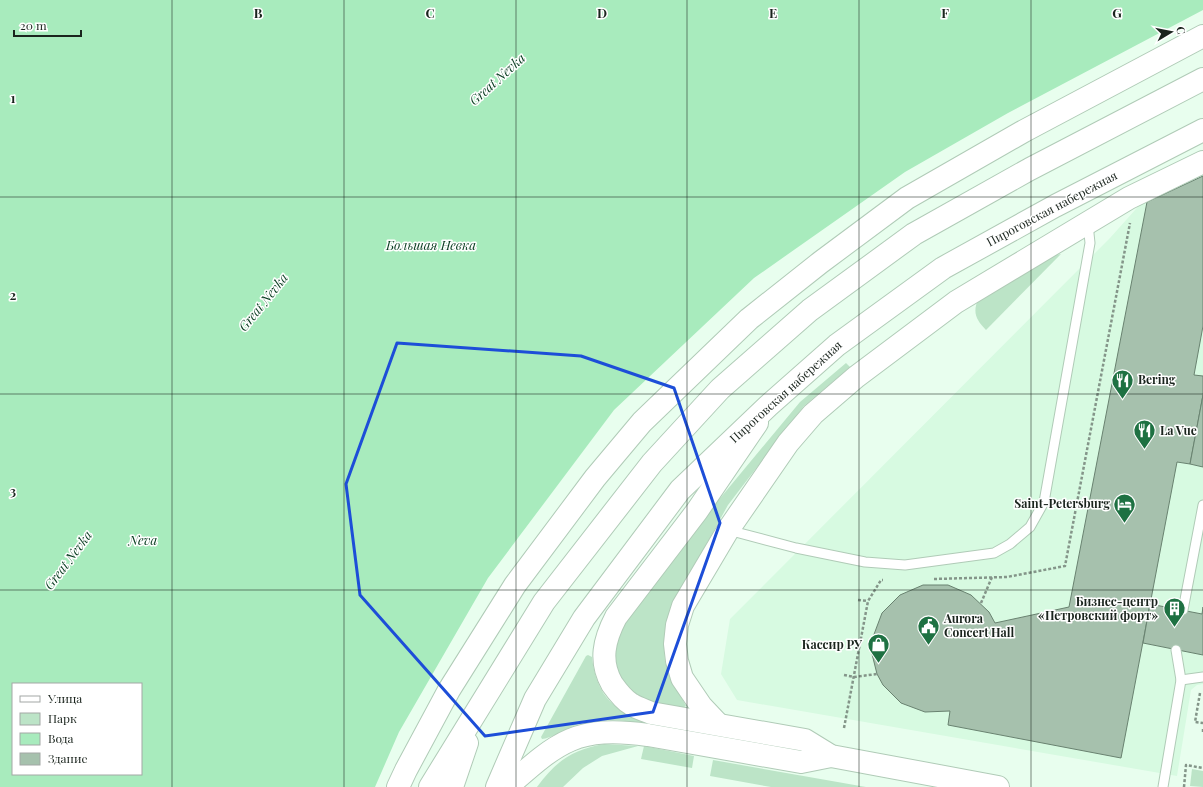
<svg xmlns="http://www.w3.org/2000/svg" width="1203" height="787" font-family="'Playfair Display',serif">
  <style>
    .built { fill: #d7fae1 }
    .green { fill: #bce4c7 }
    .water { fill: #a8ebbd; fill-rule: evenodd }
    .building { fill: #a6c1ad; stroke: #698270 }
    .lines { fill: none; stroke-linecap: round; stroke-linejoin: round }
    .lane-casing { stroke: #b0cbb7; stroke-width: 11 }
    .secondary-casing { stroke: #b0cbb7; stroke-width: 24 }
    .primary-casing { stroke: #b0cbb7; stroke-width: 24 }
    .path { stroke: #849589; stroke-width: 2.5; stroke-dasharray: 3 2; stroke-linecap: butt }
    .lane { stroke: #fff; stroke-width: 9 }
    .secondary { stroke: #fff; stroke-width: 22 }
    .primary { stroke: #fff; stroke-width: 22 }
    .marked { fill: none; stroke: #1d4ed8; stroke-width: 3; stroke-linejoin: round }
    .grid { fill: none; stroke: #1a241d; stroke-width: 1; stroke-opacity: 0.55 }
    .labels { text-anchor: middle; stroke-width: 3; stroke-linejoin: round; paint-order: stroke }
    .street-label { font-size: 12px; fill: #1a241d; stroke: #fff }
    .poi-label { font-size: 12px; font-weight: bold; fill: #1a241d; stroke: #fff; text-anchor: start }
    .water-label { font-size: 13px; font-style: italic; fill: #073c1f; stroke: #fff }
    .grid-label { font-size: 13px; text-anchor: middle; font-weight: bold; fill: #1a241d; stroke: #fff; stroke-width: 3; stroke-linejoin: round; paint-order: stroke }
  </style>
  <rect width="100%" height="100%" fill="#e8feee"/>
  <polygon class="built" points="1203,173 1203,684 1197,685 1191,690 1177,776 737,700 721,674 730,619 1110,238 1144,200"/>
  <g class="green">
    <path d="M1061,254l-75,76c-9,-9 -14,-17 -8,-30l71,-44z"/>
    <polygon points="846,363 850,367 804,406 728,505 674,603 666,623 664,642 665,662 671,678 686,706 682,708 646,700 632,693 623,682 616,669 614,653 616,636 663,567 800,402"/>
    <path d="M588,655l4,2c6,55 41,62 87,71l-1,3c-32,-6 -64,-16 -96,-8 -12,3 -32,16 -40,16l-1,-2 45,-81z"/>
    <path d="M604,744l34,2 -36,10 -19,12 -20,19h-26c19,-26 35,-37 67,-43z"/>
    <polygon points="644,746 694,756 692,768 641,759"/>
    <polygon points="713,760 866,787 771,787 710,776"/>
    <polygon points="1192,769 1203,771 1203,787 1190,786"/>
  </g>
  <path class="water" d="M0,0h1203v10l-195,103 -103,59 -151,106 -140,132 -126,168 -89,154 -24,55h-375zM13,684h128v90h-128z"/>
  <g class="building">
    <polygon points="1203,176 1203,326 1194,375 1203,376 1203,395 1190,464 1177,462 1121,758 948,725 950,711 925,712 901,703 883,685 877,674 871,650 873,637 882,613 900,595 923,585 948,585 971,595 989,612 995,623 1069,607 1147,202"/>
    <polygon points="1203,395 1203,467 1190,464"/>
    <polygon points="1150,604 1202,614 1203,607 1203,655 1143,643"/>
  </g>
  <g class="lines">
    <defs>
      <g id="lane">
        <polyline points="728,530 796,548 865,562 905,565 994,553 1010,544 1030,527 1044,502 1090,243 1088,224"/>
        <polyline points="1183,610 1203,505"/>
        <polyline points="1181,680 1203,677"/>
        <polyline points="1163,787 1181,680 1176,650"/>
      </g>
      <g id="secondary">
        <path d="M757,423l-60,88 -81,106c-12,23 -17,44 -4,67 5,7 12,16 19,20 6,4 13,6 20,9l154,27 26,16 167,31"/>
        <polyline points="718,724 701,706 682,678 677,661 675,644 677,625 683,606 728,530 788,443 813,414 856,377 956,302 1129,198 1203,162"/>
        <polyline points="398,787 406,770 449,690 515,585 595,478 642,422 749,319 821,262 907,198 1024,131 1203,36"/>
        <path d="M507,787c51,-45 69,-62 141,-52l153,27 30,-6"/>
      </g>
      <g id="primary">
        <polyline points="430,787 544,602 652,463 720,389 810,310 914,234 1030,169 1203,79"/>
        <polyline points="452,787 467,743"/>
        <polyline points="497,787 535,699 584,618 680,490 768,406 837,345 943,268 1055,206 1203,130"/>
      </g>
    </defs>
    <use href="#lane" class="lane-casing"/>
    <use href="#secondary" class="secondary-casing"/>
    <use href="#primary" class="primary-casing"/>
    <g class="path">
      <polyline points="934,579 1007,577 1065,566 1130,223"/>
      <polyline points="858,600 868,601"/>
      <polyline points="981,603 992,577"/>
      <polyline points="844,675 854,677 877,674"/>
      <polyline points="1200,693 1195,722 1203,723"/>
      <polyline points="844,728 868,601 881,580 883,580"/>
      <polyline points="1203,729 1203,734"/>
      <polyline points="1184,787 1186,765 1203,768"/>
    </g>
    <use href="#lane" class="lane"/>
    <use href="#secondary" class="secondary"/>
    <use href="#primary" class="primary"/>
  </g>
  <path class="marked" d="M397,343l184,13 93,32 46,135 -67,189 -168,24 -125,-141 -14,-111z"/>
  <path class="grid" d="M172,0v787M344,0v787M516,0v787M687,0v787M859,0v787M1031,0v787M0,197h1203M0,394h1203M0,590h1203"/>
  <defs>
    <symbol id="restaurant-pin" viewBox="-11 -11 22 30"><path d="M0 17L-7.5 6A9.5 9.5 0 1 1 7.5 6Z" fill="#1e7142" stroke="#fff"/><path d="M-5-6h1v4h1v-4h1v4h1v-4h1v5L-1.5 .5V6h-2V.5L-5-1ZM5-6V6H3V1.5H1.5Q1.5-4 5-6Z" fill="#fff"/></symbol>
    <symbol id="hotel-pin" viewBox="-11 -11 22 30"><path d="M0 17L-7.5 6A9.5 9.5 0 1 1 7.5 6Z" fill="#1e7142" stroke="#fff"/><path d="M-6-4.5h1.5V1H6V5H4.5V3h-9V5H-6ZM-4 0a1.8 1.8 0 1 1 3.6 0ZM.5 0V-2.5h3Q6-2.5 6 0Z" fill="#fff"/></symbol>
    <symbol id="building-pin" viewBox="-11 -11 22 30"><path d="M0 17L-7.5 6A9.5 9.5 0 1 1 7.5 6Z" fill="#1e7142" stroke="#fff"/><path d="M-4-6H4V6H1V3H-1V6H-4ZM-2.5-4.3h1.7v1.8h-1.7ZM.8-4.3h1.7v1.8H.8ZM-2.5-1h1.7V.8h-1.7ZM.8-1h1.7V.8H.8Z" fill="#fff"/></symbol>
    <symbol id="civic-pin" viewBox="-11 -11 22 30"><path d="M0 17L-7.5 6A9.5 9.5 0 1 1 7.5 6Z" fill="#1e7142" stroke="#fff"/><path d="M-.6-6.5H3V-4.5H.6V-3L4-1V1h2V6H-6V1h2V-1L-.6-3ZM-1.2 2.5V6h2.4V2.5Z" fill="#fff"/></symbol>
    <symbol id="shop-pin" viewBox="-11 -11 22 30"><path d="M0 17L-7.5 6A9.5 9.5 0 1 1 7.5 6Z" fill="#1e7142" stroke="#fff"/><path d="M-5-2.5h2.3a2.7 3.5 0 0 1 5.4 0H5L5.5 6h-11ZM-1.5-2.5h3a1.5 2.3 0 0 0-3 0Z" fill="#fff"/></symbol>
  </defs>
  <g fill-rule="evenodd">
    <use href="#restaurant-pin" x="1110" y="368" width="25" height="34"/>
    <use href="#restaurant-pin" x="1132" y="418" width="25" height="34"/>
    <use href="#hotel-pin" x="1112" y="492" width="25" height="34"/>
    <use href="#building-pin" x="1162" y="596" width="25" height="34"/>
    <use href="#civic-pin" x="916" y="614" width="25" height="34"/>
    <use href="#shop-pin" x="866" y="632" width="25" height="34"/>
  </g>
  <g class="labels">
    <g class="street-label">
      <text transform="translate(1052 209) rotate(-28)" y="4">Пироговская набережная</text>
      <text transform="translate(786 392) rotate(-42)" y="4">Пироговская набережная</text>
    </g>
    <g class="poi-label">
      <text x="1138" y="384">Bering</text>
      <text x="1160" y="435">La Vue</text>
      <text x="1110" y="508" text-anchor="end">Saint-Petersburg</text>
      <text x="1158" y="606" text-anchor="end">Бизнес-центр<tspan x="1158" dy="14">«Петровский форт»</tspan></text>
      <text x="944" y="623">Aurora<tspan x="944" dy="14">Concert Hall</tspan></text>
      <text x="862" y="649" text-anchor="end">Кассир РУ</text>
    </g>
    <g class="water-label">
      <text transform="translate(497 79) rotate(-42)" y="5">Great Nevka</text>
      <text x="431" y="250">Большая Невка</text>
      <text transform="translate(263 302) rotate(-51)" y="5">Great Nevka</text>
      <text x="143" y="545">Neva</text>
      <text transform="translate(68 560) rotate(-53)" y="5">Great Nevka</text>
    </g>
  </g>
  <g class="grid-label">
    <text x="258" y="18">B</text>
    <text x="430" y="18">C</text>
    <text x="602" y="18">D</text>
    <text x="773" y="18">E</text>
    <text x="945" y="18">F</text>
    <text x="1117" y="18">G</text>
    <text x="13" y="103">1</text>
    <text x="13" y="300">2</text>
    <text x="13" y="496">3</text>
  </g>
  <rect x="12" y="683" width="130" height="92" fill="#ffffff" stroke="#a3a7a5"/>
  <rect x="20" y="696" width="20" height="6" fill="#ffffff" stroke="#a3a7a5"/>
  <text x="48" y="703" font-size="12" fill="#1a241d">Улица</text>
  <rect x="20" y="713" width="20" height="12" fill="#bce4c7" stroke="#a3a7a5"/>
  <text x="48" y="723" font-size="12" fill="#1a241d">Парк</text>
  <rect x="20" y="733" width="20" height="12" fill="#a8ebbd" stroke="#a3a7a5"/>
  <text x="48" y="743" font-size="12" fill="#1a241d">Вода</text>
  <rect x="20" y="753" width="20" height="12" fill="#a6c1ad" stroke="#a3a7a5"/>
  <text x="48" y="763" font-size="12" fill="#1a241d">Здание</text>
  <g transform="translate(1171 32) rotate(80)" stroke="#ffffff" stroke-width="3" paint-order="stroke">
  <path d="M0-3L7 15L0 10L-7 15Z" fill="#1a241d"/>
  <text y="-6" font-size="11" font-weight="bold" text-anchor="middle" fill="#1a241d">С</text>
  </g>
  <path d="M14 30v6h67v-6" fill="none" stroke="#1a241d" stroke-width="2"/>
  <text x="20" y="30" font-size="12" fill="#1a241d" stroke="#ffffff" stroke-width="3" paint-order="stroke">20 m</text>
</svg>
